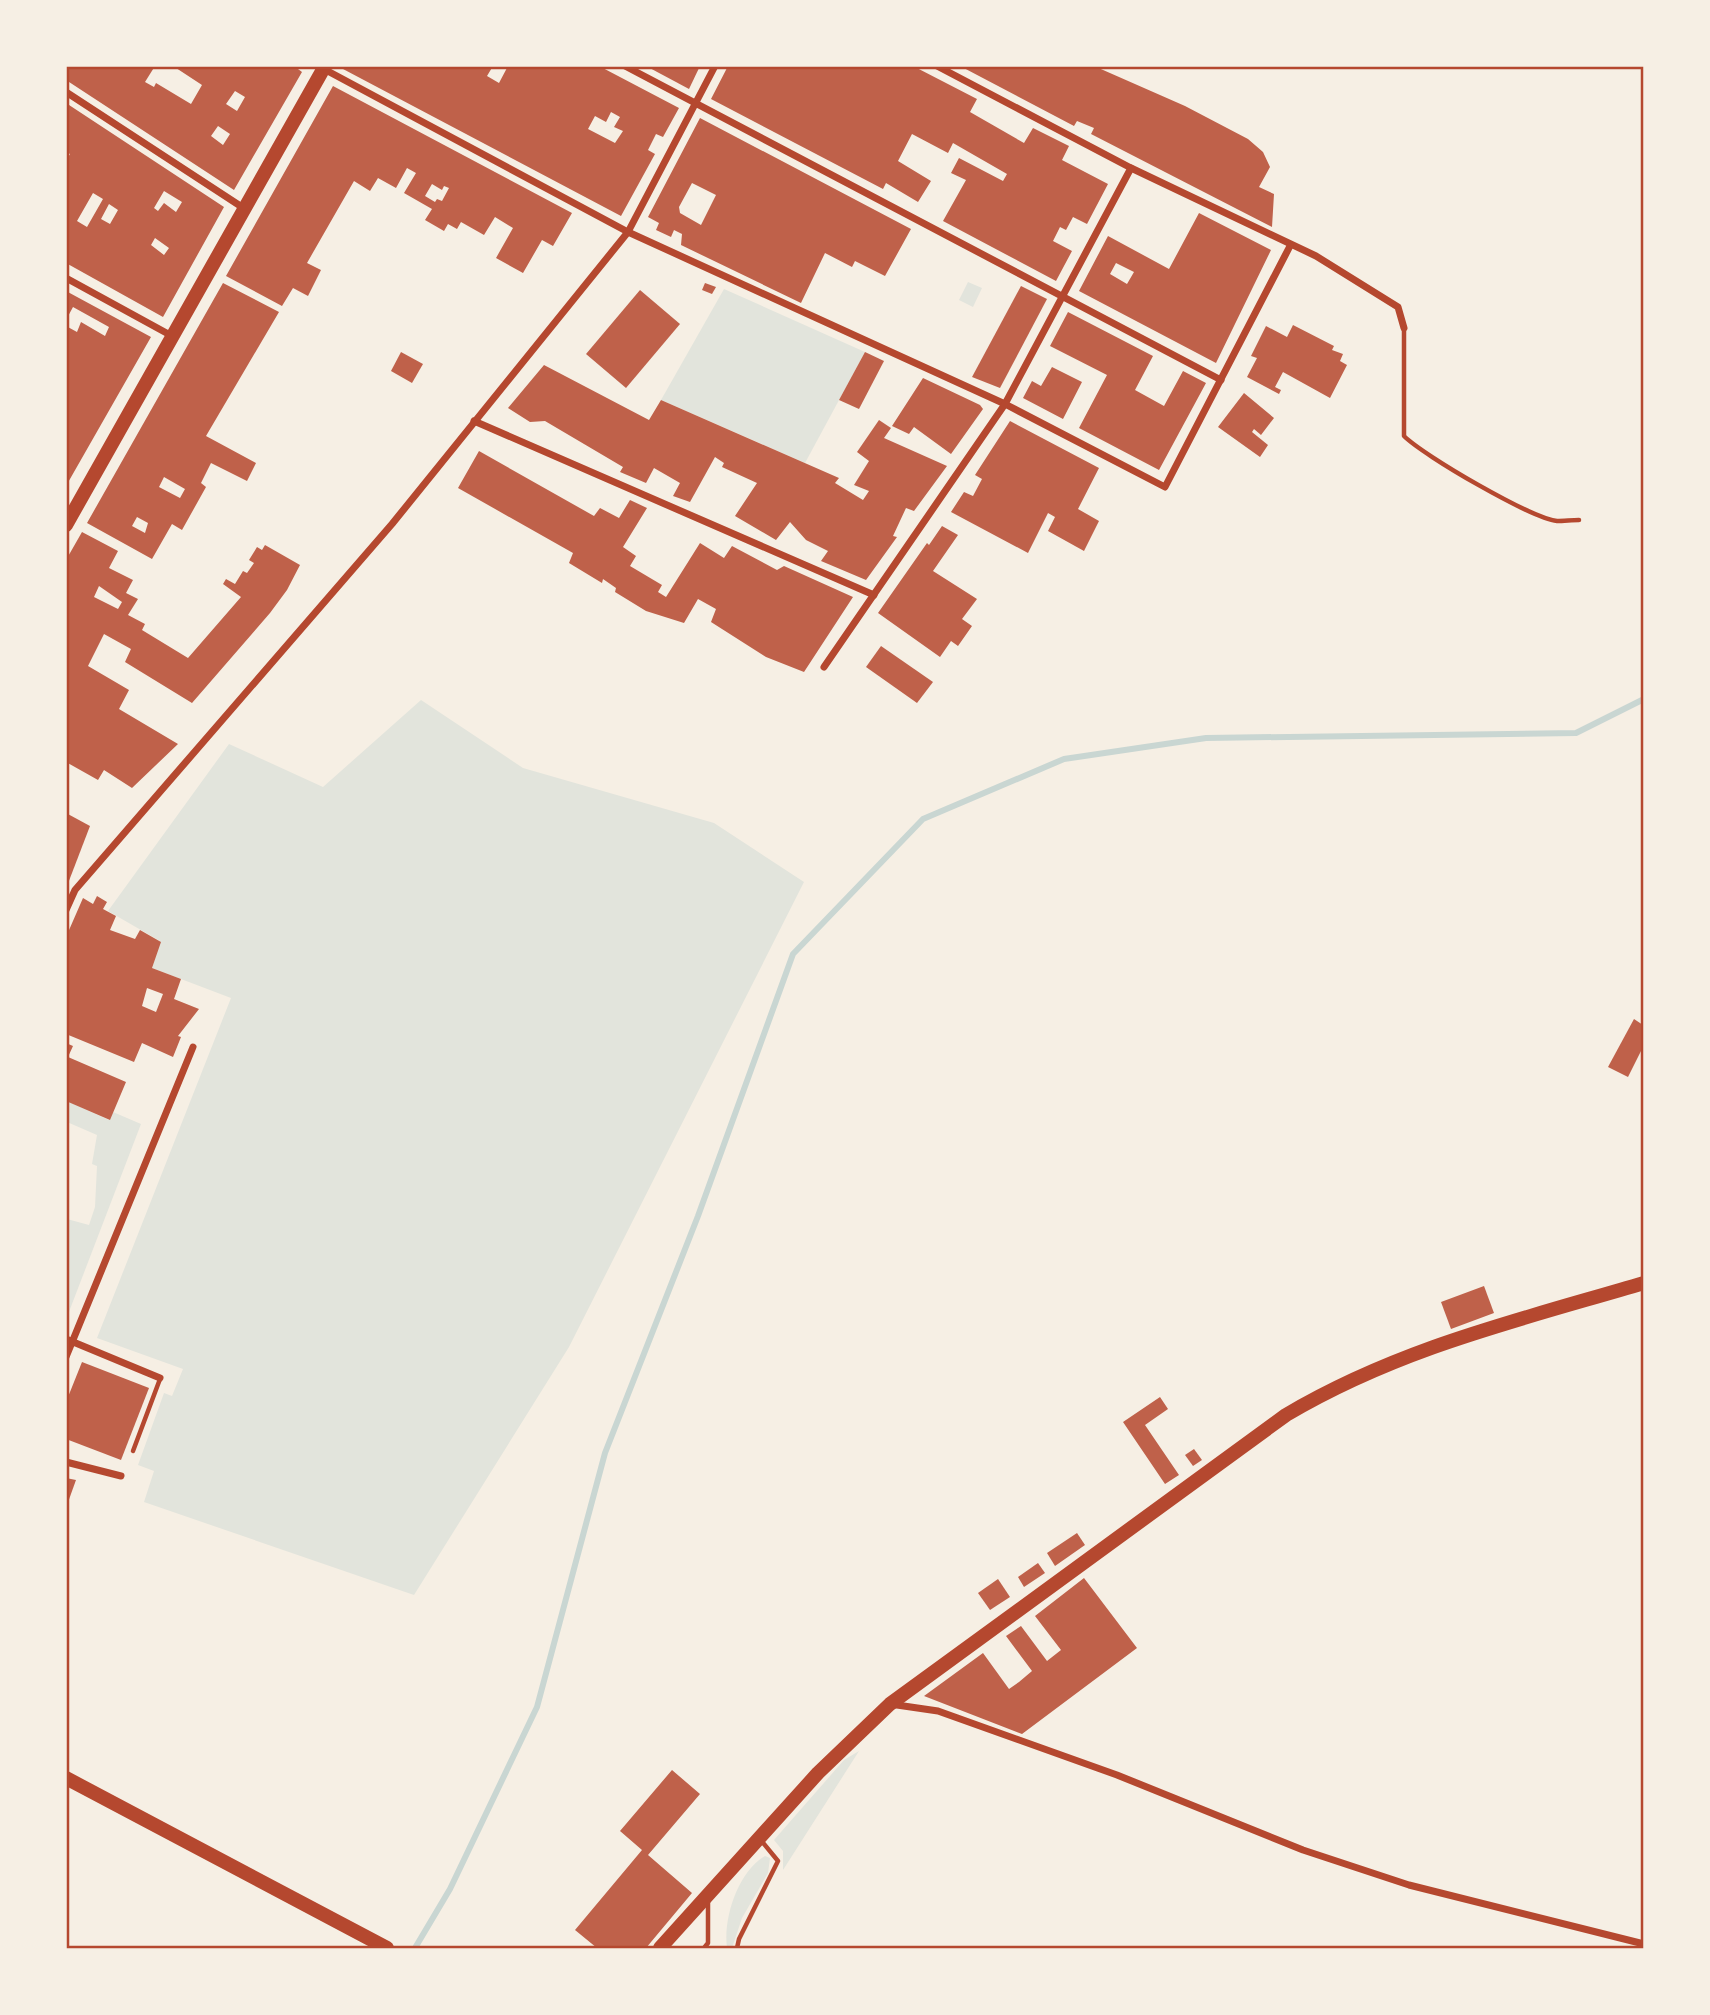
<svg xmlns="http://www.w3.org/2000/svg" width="1710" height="2015" font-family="'Archivo Narrow',sans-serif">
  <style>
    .green { fill: #e2e4dc }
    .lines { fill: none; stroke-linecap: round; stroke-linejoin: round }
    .stream { stroke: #c9d6d2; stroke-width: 6 }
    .building { fill: #bf614a; fill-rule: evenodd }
    .service { stroke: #b5482f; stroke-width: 4.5 }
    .minor { stroke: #b5482f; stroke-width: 7 }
    .secondary { stroke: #b5482f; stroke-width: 14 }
    .neatline { fill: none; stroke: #b5482f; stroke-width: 2.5 }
  </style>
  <rect width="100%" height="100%" fill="#f6efe4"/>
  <g class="green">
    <polygon points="968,282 982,288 973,307 959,300"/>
    <polygon points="724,289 865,352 805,463 661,400"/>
    <polygon points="421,700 523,768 714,823 804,882 569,1347 414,1595 144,1502 154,1471 138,1465 164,1393 172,1396 183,1369 97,1338 231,998 152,968 160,941 108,911 229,744 323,787"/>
    <polygon points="67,1101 109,1120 113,1112 141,1124 67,1317 67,1219 89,1225 95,1207 97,1166 92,1164 97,1135 67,1122"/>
    <polygon points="859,1751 783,1870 783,1851 774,1840 844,1760"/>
    <path d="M765,1856l5,2 -2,15 -26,45 -10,30h-5c-4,-30 11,-76 38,-92z"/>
  </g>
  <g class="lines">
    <polyline class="stream" points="415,1948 450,1889 537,1707 605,1453 698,1216 793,954 923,819 1064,759 1206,738 1576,733 1644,699"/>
  </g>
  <g class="building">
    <path d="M66,66h89l-10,16 9,5 2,-4 35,21 11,-19 -29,-19h121l8,6 -68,118 -168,-110zM235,91l10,6 -8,14 -11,-7zM218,126l12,8 -7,11 -12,-9z"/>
    <path d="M345,66h148l-6,10 12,7 9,-17h91l80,42 -16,29 -7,-3 -8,16 7,4 -34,62 -278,-147zM611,112l9,5 -6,10 9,4 -8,12 -27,-14 7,-13 11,6z"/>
    <polygon points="646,66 700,66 689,89"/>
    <polygon points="728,66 913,66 977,99 970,112 1024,143 1033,128 1069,146 1062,160 1108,184 1087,224 1073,217 1066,230 1060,227 1053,241 1072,251 1056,281 943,221 966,180 951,173 959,158 1003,181 1007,174 953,143 948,153 912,134 898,161 931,181 918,202 886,183 883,189 711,99"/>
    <polygon points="960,66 1094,66 1185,106 1248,139 1263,152 1270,167 1259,187 1274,194 1272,227 1091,134 1094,128 1077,121 1074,126"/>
    <path d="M333,86l239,127 -19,33 -11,-6 -19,33 -27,-15 17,-30 -18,-11 -11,18 -23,-13 -4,7 -9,-5 -4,7 -19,-11 7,-11 -28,-16 12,-20 -9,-5 -11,20 -18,-10 -8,13 -16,-10 -47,82 14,7 -13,26 -15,-8 -11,18 -56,-30zM432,184l10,6 2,-4 5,2 -7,13 -5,-2 -2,3 -10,-6z"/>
    <path d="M66,103l158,104 -61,110 -97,-54v-102l4,-7 -4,-2zM164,191l18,11 -6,10 -12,-9 -6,8 -4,-3zM93,193l10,6 -16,28 -10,-6zM109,204l9,6 -8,14 -9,-5zM155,238l14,10 -5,7 -13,-10z"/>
    <path d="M700,118l211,111 -26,47 -30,-15 -3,6 -27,-14 -24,50 -120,-58 1,-11 -8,-4 -3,7 -15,-7 3,-7 -11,-6zM692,183l24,12 -15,30 -21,-12 -1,-6z"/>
    <path d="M1199,213l72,37 -55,113 -137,-72 29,-55 61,33zM1116,263l18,9 -7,12 -17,-10z"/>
    <path d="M223,283l56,29 -73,124 50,27 -9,18 -36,-18 -10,20 5,4 -24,43 -10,-6 -20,35 -65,-36zM164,477l21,12 -5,9 -21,-11zM137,517l11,6 -3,10 -13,-7z"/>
    <polygon points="705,283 716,287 712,294 702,290"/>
    <polygon points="1021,286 1047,299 1000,388 972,377"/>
    <polygon points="640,290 680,324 626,388 586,354"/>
    <polygon points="66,291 151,337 66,486 66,326 77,332 81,322 105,336 109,327 73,307 66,320"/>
    <polygon points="1068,312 1153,356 1135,390 1164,406 1183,371 1206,383 1159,470 1079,428 1107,375 1050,346"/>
    <polygon points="1293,325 1334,346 1332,350 1343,354 1340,361 1347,365 1330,398 1283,372 1275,387 1281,390 1279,394 1247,377 1257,358 1251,356 1266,326 1287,337"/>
    <polygon points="401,352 423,364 412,383 391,371"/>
    <polygon points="865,352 884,361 859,409 839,400"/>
    <polygon points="544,365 649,420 661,400 839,478 835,483 863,500 869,491 854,485 869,461 857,452 879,420 891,428 884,438 947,466 914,511 906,508 893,536 897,537 866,580 821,561 828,551 806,540 790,522 776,540 735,516 757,483 722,467 724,463 715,457 690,502 673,496 680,483 654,468 646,483 620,472 623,467 545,421 530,422 508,408"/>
    <polygon points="1052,367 1082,382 1063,419 1023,398 1032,381 1041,386"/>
    <polygon points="923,378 980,405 983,409 951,454 914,427 909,434 892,426"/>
    <polygon points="1244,393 1274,418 1261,435 1254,429 1252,432 1268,445 1260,457 1218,427"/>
    <polygon points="1010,421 1099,468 1078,509 1099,521 1084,551 1048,531 1055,517 1048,513 1028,553 951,512 964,492 973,496 982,479 975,475"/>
    <polygon points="479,451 594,516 600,508 619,518 630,500 647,508 623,547 636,556 630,566 662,585 658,592 666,597 700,543 724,558 732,546 777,570 784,566 853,597 804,672 766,657 711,622 716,609 698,599 684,623 646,611 615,592 616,588 603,579 602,583 569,563 573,553 458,488"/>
    <polygon points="942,526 958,535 933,571 977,599 962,619 972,626 958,646 951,641 940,657 878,613 927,543 929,545"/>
    <path d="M82,532l36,19 -9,17 24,12 -7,13 12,6 -10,16 17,9 -3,6 46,28 53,-61 -18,-13 3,-5 9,5 8,-13 4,2 7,-10 -5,-3 8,-13 5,3 3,-5 35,20 -13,25 -17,23 -78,90 -67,-41 6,-13 -27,-15 -16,32 41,24 -10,19 59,35 -46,44 -28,-18 -6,10 -32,-18v-202zM99,586l23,16 -4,7 -24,-12z"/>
    <polygon points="881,646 933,682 917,703 866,667"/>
    <polygon points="66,813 90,826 67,886 66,886"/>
    <path d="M97,896l10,6 -4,7 13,7 -6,14 25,9 5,-9 21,12 -9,26 29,11 -7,20 25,10 -21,27 3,1 -8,20 -31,-14 -8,19 -68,-28v-97l17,-39 10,6zM147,988l16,6 -7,18 -14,-6z"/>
    <polygon points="1634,1019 1643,1025 1643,1047 1628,1077 1608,1067"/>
    <polygon points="66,1043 73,1046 68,1057 126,1082 110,1120 66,1101"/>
    <polygon points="1484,1286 1494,1313 1451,1329 1441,1302"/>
    <polygon points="82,1362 149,1388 121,1460 66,1439 66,1402"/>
    <polygon points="1160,1397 1168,1409 1145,1425 1179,1475 1165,1484 1123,1422"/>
    <polygon points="1194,1449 1202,1460 1193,1466 1185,1455"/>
    <polygon points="66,1478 76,1480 67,1505 66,1505"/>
    <polygon points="1077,1533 1085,1545 1055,1566 1047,1553"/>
    <polygon points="1038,1563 1045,1573 1024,1587 1018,1577"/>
    <polygon points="1084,1578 1137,1648 1022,1734 924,1696 983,1653 1009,1689 1019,1682 1032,1671 1006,1636 1021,1626 1047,1661 1061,1650 1035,1616"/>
    <polygon points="998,1579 1010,1597 990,1610 978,1593"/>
    <polygon points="672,1770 700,1794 648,1855 692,1893 646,1948 597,1948 575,1930 642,1850 620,1831"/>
  </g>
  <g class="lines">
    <g class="service">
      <path d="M1404,328v108c20,20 127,82 153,85 7,0 15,-1 22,-1"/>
      <polyline points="133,1451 160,1379"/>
      <polyline points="704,1948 708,1943 708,1902"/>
      <polyline points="737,1948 739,1939 778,1861 760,1839"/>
    </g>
    <g class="minor">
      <polyline points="625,66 1221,380"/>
      <polyline points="937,66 1131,168 1316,256 1398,307 1404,328"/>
      <polyline points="322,68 628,232 1005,404 1165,487 1290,246"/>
      <polyline points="66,92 245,209"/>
      <polyline points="66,278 172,336"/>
      <polyline points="474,421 874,595"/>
      <polyline points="824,667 1005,404 1131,168"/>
      <polyline points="66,910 75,890 392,524 628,232 715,66"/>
      <polyline points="66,1339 160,1378"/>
      <polyline points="66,1357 193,1047"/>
      <polyline points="66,1462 121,1476"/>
      <polyline points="890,1704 938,1711 1117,1775 1303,1850 1409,1885 1644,1944"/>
    </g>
    <g class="secondary">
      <polyline points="66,525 325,66"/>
      <polyline points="66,1778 387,1948"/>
      <path d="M660,1948l158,-175 72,-69 396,-289c113,-67 233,-95 358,-132"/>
    </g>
  </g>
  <rect width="1710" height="2015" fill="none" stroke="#f6efe4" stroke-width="136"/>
  <rect x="68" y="68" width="1574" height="1879" class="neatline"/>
</svg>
